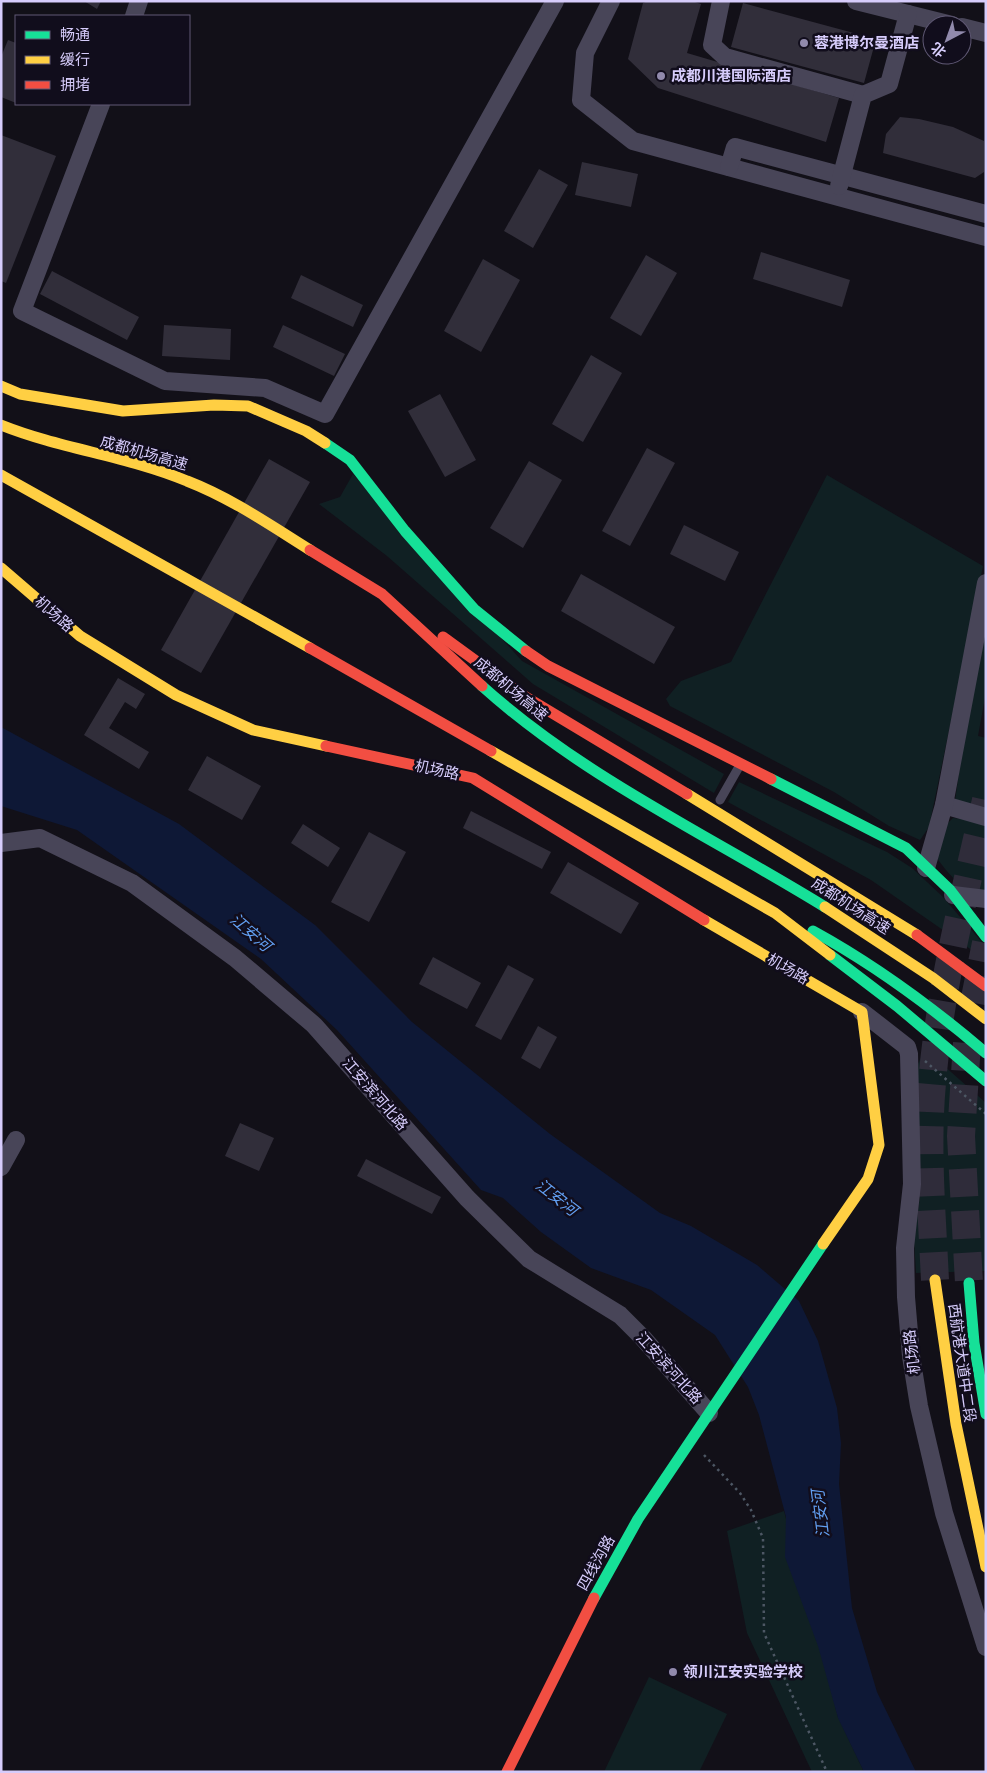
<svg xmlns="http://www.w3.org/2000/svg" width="987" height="1773" font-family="'Titillium Web','Noto Sans SC',sans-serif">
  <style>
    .green { fill: #102023 }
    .water { fill: #0e1836 }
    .building { fill: #312e3a }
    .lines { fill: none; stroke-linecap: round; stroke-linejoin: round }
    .primary-tunnel { stroke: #2f2c3a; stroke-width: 28; stroke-dasharray: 28 14; stroke-linecap: butt }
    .path { stroke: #4d5764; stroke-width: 2.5; stroke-dasharray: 2.5 4; stroke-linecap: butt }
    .lane { stroke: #484558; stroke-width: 9 }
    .street { stroke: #484558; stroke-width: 18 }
    .fast { stroke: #16e098; stroke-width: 11 }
    .slow { stroke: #ffcf43; stroke-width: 11 }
    .jam { stroke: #f24e42; stroke-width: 11 }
    .poi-dot { fill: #918aac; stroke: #110d1c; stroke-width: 2 }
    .labels { text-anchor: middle; stroke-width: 5; stroke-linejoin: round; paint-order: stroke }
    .poi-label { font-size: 15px; font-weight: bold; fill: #d6ccfb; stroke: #110d1c; text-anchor: start }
    .street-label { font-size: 15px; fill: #d6ccfb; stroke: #110d1c }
    .water-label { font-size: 16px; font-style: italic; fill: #629ff2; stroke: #110d1c }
  </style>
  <rect width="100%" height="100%" fill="#121018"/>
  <g class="green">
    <polygon points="353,474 522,661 724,774 714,793 533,684 387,556 319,504 340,497"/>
    <polygon points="827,475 983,566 929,827 920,840 889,826 834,792 670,706 666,699 681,681 731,662"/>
    <polygon points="986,631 986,692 978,736 986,738 986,813 955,801 967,715"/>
    <polygon points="739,782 887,852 912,868 942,896 986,947 986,960 871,880 728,802"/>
    <path d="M953,818l33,3v74c-23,-5 -36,-18 -49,-37l10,-34z"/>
    <polygon points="925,1049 986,1103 986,1271 916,1273 914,1240 921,1189 917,1066"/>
    <polygon points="784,1511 838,1717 864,1772 812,1772 747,1633 727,1531"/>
    <polygon points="649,1677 727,1714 699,1772 604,1772"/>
  </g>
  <polygon class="water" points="1,727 179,824 315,925 412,1022 550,1134 660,1213 691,1226 757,1265 799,1301 818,1341 837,1408 841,1443 839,1484 852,1608 877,1692 916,1772 864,1772 838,1718 818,1646 785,1557 786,1517 759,1415 748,1387 715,1335 651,1290 591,1268 541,1232 503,1198 481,1190 337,1030 261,959 77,830 1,806"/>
  <g class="building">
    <polygon points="84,1 101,1 97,9"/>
    <polygon points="648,1 692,1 701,4 687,53 839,98 826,142 658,88 628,59 643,3"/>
    <polygon points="743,3 876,39 864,83 731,47"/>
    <polygon points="8,40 16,43 16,103 1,97 1,57"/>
    <polygon points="900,117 919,119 953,127 984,141 984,172 975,178 883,153 886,134"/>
    <polygon points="1,135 56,156 6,283 1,281"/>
    <polygon points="582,162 638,174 631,207 575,195"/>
    <polygon points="539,169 568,185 533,248 504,231"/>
    <polygon points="761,252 850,280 842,307 753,279"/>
    <polygon points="646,255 677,273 641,336 610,318"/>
    <polygon points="483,259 520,280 481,352 444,331"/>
    <polygon points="52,271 139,317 127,340 40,294"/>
    <polygon points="301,275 363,305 353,327 291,298"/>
    <polygon points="164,325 231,329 230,360 162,356"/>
    <polygon points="283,325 345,354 334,376 273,347"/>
    <polygon points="591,355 622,373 583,442 552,424"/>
    <polygon points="440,394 476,460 445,477 408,411"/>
    <polygon points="647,448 675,463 630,546 602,531"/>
    <polygon points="269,459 310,482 201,673 161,650"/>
    <polygon points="529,461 562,480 523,548 490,528"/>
    <polygon points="684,525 739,552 725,581 670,554"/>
    <polygon points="581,574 675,627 654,664 561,611"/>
    <polygon points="118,678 145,694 136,709 125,702 109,728 149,752 139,769 84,735"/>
    <polygon points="207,756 261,786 242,820 188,790"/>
    <polygon points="471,811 551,852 542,869 463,828"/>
    <polygon points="303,824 340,848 328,867 291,843"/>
    <polygon points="369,832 406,852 369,922 331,902"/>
    <polygon points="568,862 639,903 621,934 550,893"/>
    <polygon points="433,957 481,983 467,1009 419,984"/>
    <polygon points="508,965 534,979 501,1040 475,1026"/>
    <polygon points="538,1026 557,1037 540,1069 521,1058"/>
    <polygon points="240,1123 274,1138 259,1171 225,1156"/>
    <polygon points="366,1159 441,1197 432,1214 357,1176"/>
  </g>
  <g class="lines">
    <g class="primary-tunnel">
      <polyline points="974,1003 986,943"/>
      <polyline points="967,1043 961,1136 969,1283"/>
      <path d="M935,1280c-3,-65 -9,-132 -3,-197 8,-96 33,-190 54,-283"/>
    </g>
    <g class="path">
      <polyline points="925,1061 986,1114"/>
      <polyline points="704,1455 740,1493 751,1510 763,1538 764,1633 827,1772"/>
    </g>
    <polyline class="lane" points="720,800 740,765"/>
    <g class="street">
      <polyline points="611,1 585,53 581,100 633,141 986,237"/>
      <polyline points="721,1 712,45 725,57 863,95"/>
      <polyline points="856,1 952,25"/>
      <polyline points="134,16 139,1"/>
      <polyline points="962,27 986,33"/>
      <polyline points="101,104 22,311 165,381 265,388 325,414 555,1"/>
      <polyline points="729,167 735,147 986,214"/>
      <polyline points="839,186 863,95 889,84 908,14"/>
      <polyline points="944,805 986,817"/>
      <polyline points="1,843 40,838 132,883 235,958 314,1025 467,1198 529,1259 620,1315 643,1338 709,1413"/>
      <polyline points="926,868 944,805 986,583"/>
      <polyline points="953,895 986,899"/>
      <polyline points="862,1012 907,1047 909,1054 912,1184 905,1248 906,1297 911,1356 919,1406 944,1513 986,1647"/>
      <polyline points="1,1167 16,1140"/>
    </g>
    <g class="fast">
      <polyline points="325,443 350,460 405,531 474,609 526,651"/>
      <path d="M482,686c101,91 228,150 343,221"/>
      <polyline points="771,779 906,848 950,890 986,937"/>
      <path d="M813,931c62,34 119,76 173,122"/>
      <polyline points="830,955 897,1006 986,1081"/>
      <polyline points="969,1283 974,1343 986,1414"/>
      <polyline points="594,1598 638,1519 823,1244"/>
    </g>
    <g class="slow">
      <polyline points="1,386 20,394 123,411 214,405 248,406 306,431 325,443"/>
      <path d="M1,425c60,24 126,31 186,56 44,17 83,44 123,69"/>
      <polyline points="1,475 310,648"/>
      <polyline points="1,568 80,636 176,695 253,730 326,746"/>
      <polyline points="491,751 775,913 830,955"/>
      <polyline points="687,794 917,935"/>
      <polyline points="825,907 933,978 986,1019"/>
      <polyline points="704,920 862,1012 879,1145 868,1179 823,1244"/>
      <polyline points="935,1280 956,1424 986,1567"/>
    </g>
    <g class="jam">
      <polyline points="310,550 382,594 482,686"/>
      <polyline points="443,637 524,696 687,794"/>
      <polyline points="310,648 491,751"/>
      <polyline points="526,651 548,666 771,779"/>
      <polyline points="326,746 473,778 704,920"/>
      <polyline points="917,935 986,986"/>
      <polyline points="507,1772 594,1598"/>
    </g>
  </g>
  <g class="poi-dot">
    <circle cx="804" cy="43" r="5"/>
    <circle cx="661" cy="76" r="5"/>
    <circle cx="673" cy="1672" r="5"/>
  </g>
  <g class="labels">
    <g class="poi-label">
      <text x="814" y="48">蓉港博尔曼酒店</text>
      <text x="671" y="81">成都川港国际酒店</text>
      <text x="683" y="1677">领川江安实验学校</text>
    </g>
    <g class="street-label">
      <text transform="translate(144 453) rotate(16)" y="5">成都机场高速</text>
      <text transform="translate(54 614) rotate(41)" y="5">机场路</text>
      <text transform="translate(511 689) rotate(40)" y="5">成都机场高速</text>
      <text transform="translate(437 770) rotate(12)" y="5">机场路</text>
      <text transform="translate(851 906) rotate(33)" y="5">成都机场高速</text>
      <text transform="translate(788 969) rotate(30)" y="5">机场路</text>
      <text transform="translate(375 1094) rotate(49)" y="5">江安滨河北路</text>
      <text transform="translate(912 1352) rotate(-97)" y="5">机场路</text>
      <text transform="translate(962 1363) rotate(82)" y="5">西航港大道中二段</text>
      <text transform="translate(669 1368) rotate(48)" y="5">江安滨河北路</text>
      <text transform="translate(596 1563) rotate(-61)" y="5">四线沟路</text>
    </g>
    <g class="water-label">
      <text transform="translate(251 932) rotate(41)" y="6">江安河</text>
      <text transform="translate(557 1197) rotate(38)" y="6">江安河</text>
      <text transform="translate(820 1514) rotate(-97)" y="6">江安河</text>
    </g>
  </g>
  <rect width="987" height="1773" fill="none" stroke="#d6ccfb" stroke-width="5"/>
  <rect x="15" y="15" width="175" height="90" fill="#110d1c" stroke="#605975"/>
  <rect x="25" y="31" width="25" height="8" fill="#16e098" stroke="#605975"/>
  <text x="60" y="40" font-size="15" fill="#d6ccfb">畅通</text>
  <rect x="25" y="56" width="25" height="8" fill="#ffcf43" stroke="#605975"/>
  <text x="60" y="65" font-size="15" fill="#d6ccfb">缓行</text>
  <rect x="25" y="81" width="25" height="8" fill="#f24e42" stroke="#605975"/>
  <text x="60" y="90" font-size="15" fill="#d6ccfb">拥堵</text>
  <g transform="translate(947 40) rotate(221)"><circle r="24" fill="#110d1c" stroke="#605975"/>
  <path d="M0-4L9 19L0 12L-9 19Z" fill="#918aac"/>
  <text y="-8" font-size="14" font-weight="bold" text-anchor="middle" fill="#d6ccfb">北</text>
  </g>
</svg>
